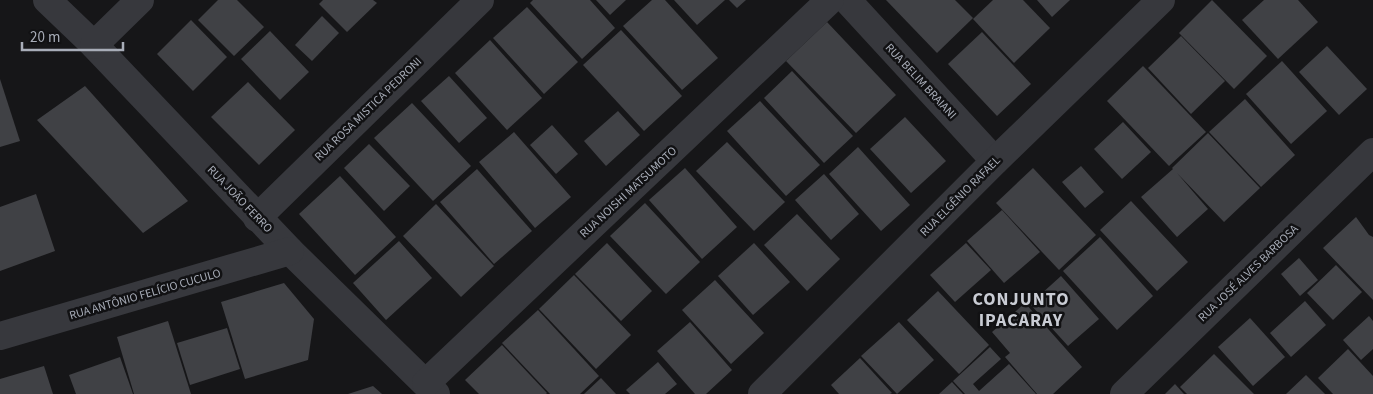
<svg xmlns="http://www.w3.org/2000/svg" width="1373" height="394" font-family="'Source Sans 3',sans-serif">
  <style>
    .building { fill: #404145 }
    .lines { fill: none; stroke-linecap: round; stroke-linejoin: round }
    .street { stroke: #37383d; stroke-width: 28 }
    .labels { text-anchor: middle; stroke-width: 5; stroke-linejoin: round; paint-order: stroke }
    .street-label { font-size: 12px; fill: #a8adb8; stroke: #111113 }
    .district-label { font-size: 18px; font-weight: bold; letter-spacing: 1px; fill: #c9ccd4; stroke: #111113 }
  </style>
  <rect width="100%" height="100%" fill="#161618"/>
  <g class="building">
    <polygon points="218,0 237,0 264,27 234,56 198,20"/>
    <polygon points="323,0 373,0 377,3 347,32 319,4"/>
    <polygon points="533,0 590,0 615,28 582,59 530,3"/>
    <polygon points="596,0 626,0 610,15"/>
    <polygon points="652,0 665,0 718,58 682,90 623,26"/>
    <polygon points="674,0 725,0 697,25"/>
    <polygon points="729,0 746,0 737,8"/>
    <polygon points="886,0 955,0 973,18 937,53"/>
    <polygon points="993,0 1023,0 1050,28 1014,63 973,19"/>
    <polygon points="1037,0 1070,0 1052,17"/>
    <polygon points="1212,0 1267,56 1234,89 1179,33"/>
    <polygon points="1264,0 1298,0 1318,22 1278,59 1242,20"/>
    <polygon points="527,7 578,62 544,94 493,38"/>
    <polygon points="322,16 339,33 312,61 295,45"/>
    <polygon points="191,20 227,57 193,91 157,54"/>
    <polygon points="827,22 896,95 856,133 786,61"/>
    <polygon points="621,30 682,96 644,131 583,65"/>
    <polygon points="270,31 309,72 280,100 241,59"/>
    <polygon points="982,32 1031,84 997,116 948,64"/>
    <polygon points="1181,36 1225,81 1191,114 1148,68"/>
    <polygon points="490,40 542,98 507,130 455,73"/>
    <polygon points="1327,46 1367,89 1339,115 1299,72"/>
    <polygon points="1282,61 1327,111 1291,144 1246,94"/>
    <polygon points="1143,66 1206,132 1169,166 1107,101"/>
    <polygon points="792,71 853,136 824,163 764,98"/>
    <polygon points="449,76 487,118 459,143 421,101"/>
    <polygon points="0,79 20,141 0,147"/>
    <polygon points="248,82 295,130 259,165 211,117"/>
    <polygon points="85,86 188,201 143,233 37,120"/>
    <polygon points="1245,99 1295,155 1261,187 1209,132"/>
    <polygon points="760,101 820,165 786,196 727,131"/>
    <polygon points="412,103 471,166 433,201 374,138"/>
    <polygon points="618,111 640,135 606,166 584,141"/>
    <polygon points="905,117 946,161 911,193 870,149"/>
    <polygon points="1123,122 1151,152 1122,179 1094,149"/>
    <polygon points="552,125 578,154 556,174 530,145"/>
    <polygon points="514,132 571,197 535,228 479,162"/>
    <polygon points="1208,133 1260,188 1224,222 1177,173 1208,209 1177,237 1141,197 1173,169 1172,168"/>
    <polygon points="727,142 785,202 754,231 696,171"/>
    <polygon points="369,144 410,186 384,211 344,168"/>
    <polygon points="858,147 910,205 881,231 829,174"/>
    <polygon points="1081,166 1104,192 1085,208 1062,182"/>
    <polygon points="685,168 737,227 702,259 649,200"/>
    <polygon points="1033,168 1096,235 1059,270 996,203"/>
    <polygon points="477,169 532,231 494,264 440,202"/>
    <polygon points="824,174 859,214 831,240 795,200"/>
    <polygon points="340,176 396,237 355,275 299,214"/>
    <polygon points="36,194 55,251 0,271 0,207"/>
    <polygon points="1131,201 1188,262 1157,291 1100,230"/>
    <polygon points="645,203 700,262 666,294 610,236"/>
    <polygon points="436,204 494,266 461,297 403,236"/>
    <polygon points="1002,210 1040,252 1004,283 967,241"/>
    <polygon points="797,214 840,259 807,291 764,245"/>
    <polygon points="1356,217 1369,235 1373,237 1373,300 1323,248"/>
    <polygon points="1100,237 1153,296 1117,330 1063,271"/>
    <polygon points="399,241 432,278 386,320 353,283"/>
    <polygon points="607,243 652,291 621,321 575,274"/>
    <polygon points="754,243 790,282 753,315 718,276"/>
    <polygon points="966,243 991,270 955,302 930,275"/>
    <polygon points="1299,258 1318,280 1300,296 1281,274"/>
    <polygon points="1336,265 1362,292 1333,320 1307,293"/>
    <polygon points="574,275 631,335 596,369 539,309"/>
    <polygon points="1061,276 1099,319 1068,346 1030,304"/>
    <polygon points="715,280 764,333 731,364 682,310"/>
    <polygon points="284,283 314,319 308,360 245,379 221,302"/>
    <polygon points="938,291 989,345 959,374 907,320"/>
    <polygon points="1305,301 1326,325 1291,357 1270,333"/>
    <polygon points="1025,303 1082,367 1053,394 1037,394 1005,357 1010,353 992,332"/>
    <polygon points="538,310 599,376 580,394 550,394 502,343"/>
    <polygon points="1369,316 1373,321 1373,349 1361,360 1343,340"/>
    <polygon points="1250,318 1285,357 1253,386 1218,347"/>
    <polygon points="168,321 191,394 134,394 117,337"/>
    <polygon points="690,322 732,370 706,394 695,394 657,351"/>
    <polygon points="899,322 934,360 897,394 861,356"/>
    <polygon points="227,328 240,369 190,385 177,343"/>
    <polygon points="502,345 547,393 546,394 479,394 465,380"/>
    <polygon points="990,347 1001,359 973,384 979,391 1009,364 1036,394 965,394 953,381"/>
    <polygon points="1348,349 1373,376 1373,394 1333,394 1318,378"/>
    <polygon points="1214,354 1254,394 1187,394 1180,387"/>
    <polygon points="120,357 133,394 76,394 69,375"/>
    <polygon points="860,358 892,393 890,394 839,394 831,385"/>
    <polygon points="658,362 677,384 665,394 630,394 626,390"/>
    <polygon points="44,366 53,394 0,394 0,379"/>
    <polygon points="1306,375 1325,394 1286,394"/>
    <polygon points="601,378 616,394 584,394"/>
    <polygon points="952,382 963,394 939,394"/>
    <polygon points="1175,384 1184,394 1165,394"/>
    <polygon points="373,386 382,394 348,394"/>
  </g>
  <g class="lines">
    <g class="street">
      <polyline points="47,0 94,45 290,251 436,394"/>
      <polyline points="847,0 995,161"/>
      <polyline points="94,45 140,0"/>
      <polyline points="257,218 480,0"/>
      <polyline points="0,336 290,251"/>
      <polyline points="426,383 830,0"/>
      <polyline points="762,394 995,161 1161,0"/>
      <polyline points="1124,394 1373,152"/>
    </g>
  </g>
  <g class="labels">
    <g class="street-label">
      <text transform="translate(921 81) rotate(47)" y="4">RUA BELIM BRAIANI</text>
      <text transform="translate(368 109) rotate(-44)" y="4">RUA ROSA MISTICA PEDRONI</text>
      <text transform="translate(628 192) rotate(-43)" y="4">RUA NOISHI MATSUMOTO</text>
      <text transform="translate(960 196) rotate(-45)" y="4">RUA ELGÊNIO RAFAEL</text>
      <text transform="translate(240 199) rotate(46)" y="4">RUA JOÃO FERRO</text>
      <text transform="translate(1248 273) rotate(-44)" y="4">RUA JOSÉ ALVES BARBOSA</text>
      <text transform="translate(145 294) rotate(-16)" y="4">RUA ANTÔNIO FELÍCIO CUCULO</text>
    </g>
    <g class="district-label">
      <text x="1021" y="305">CONJUNTO<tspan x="1021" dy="21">IPACARAY</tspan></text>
    </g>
  </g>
  <path d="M22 42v8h101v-8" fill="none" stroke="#a8adb8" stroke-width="2.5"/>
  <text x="30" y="42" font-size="15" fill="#a8adb8" stroke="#111113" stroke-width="4" paint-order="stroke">20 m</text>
</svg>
